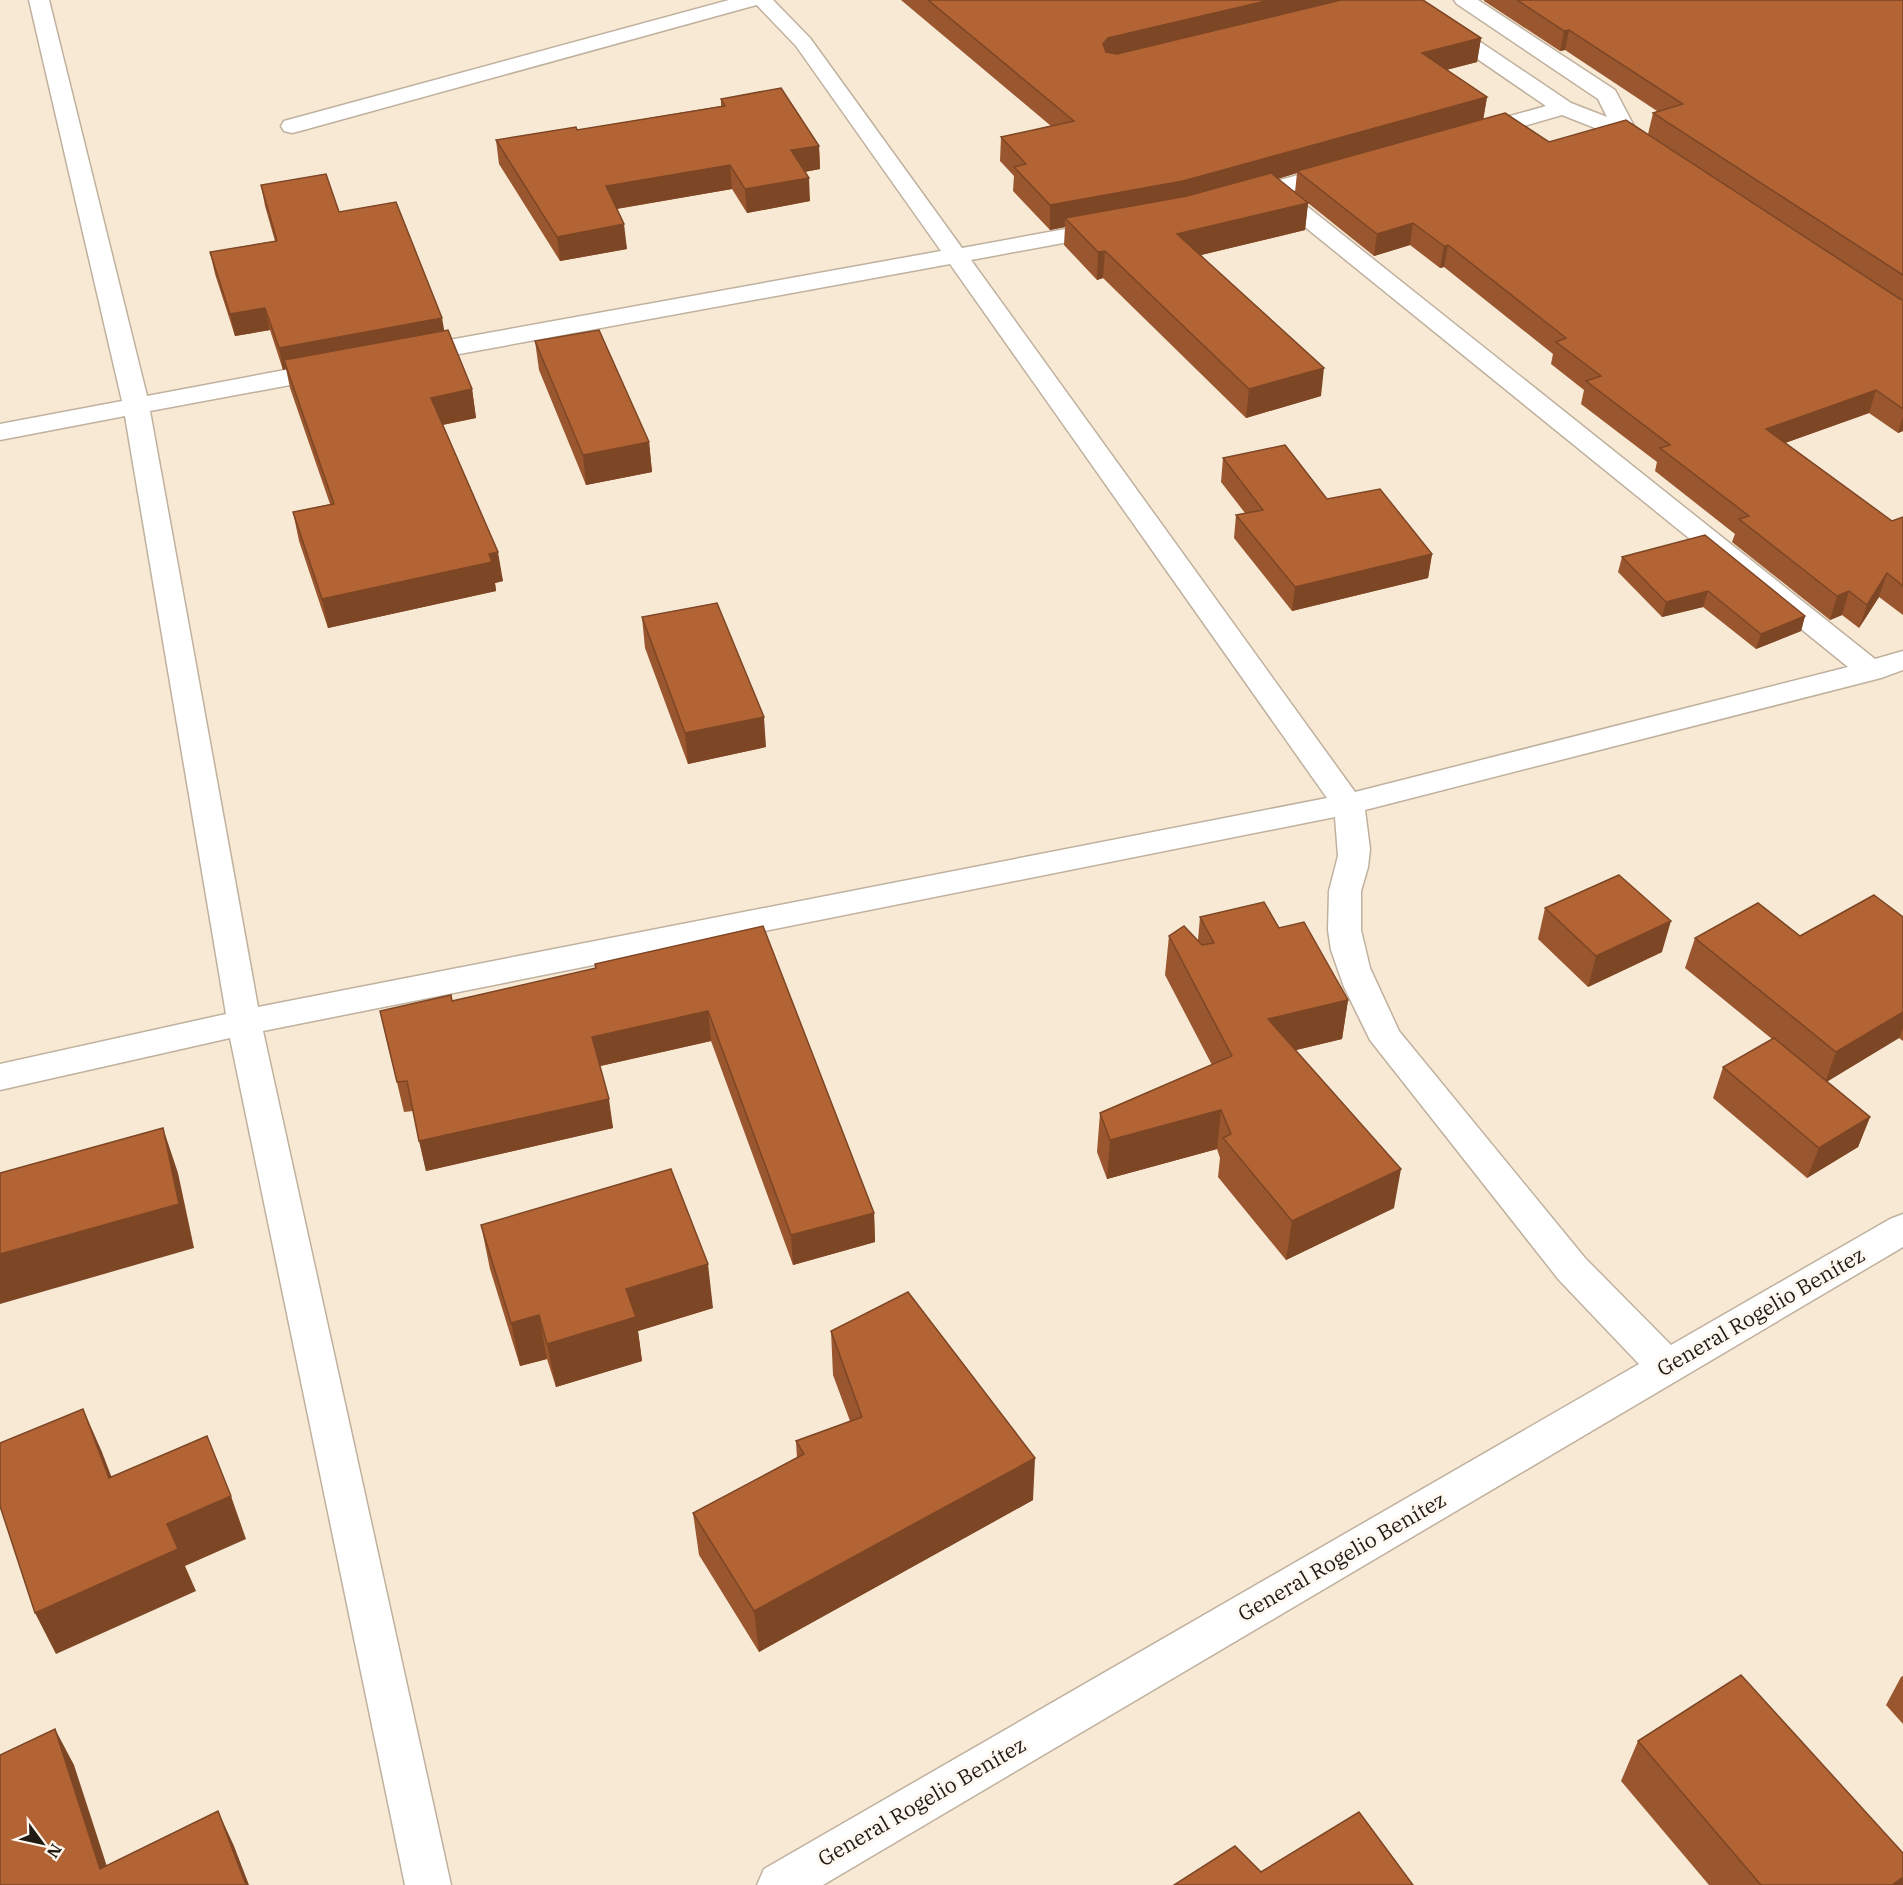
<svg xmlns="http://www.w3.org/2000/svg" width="1903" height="1885" font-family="'IBM Plex Serif',serif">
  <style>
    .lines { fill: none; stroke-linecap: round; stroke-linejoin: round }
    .service-casing { stroke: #bfb19e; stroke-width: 3 }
    .minor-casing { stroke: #bfb19e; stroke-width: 3 }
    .service { fill: #fff; fill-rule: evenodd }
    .minor { fill: #fff; fill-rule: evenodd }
    .wall { fill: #9a562e; fill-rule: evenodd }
    .shaded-wall { fill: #7d4625 }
    .building { fill: #b36435; stroke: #7d4625; stroke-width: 1.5 }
    .labels { text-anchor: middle; stroke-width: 6; stroke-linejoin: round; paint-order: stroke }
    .near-street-label { font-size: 21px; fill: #201b13; stroke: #fef8f0 }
  </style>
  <rect width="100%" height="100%" fill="#f8e9d5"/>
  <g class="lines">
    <defs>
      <polygon id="service" points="729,0 763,0 760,4 300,131 292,133 284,131 281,126 284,121"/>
      <g id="minor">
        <polygon points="29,0 49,0 147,396 333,361 342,364 346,369 342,374 333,377 150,411 258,1007 1327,798 950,264 410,363 401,360 397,355 401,350 410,347 941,251 796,46 752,0 773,0 810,38 962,248 1109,221 1117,223 1121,228 1117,233 971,260 1355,792 1848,667 1268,197 1244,204 1236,202 1232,197 1236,192 1331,166 1339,164 1347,166 1350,171 1347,176 1289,192 1875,659 1903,651 1903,670 1881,678 1365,810 1370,849 1368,867 1361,891 1361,930 1370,968 1399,1031 1585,1258 1671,1345 1890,1219 1903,1214 1903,1247 823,1885 757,1885 764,1869 1639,1364 1559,1280 1370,1040 1344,987 1331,950 1328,930 1329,891 1338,856 1335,817 263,1031 451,1885 405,1885 230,1038 0,1090 0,1064 226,1014 125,416 0,440 0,424 122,401"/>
        <polygon points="1394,0 1418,0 1571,103 1607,117 1598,99 1457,4 1454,0 1478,0 1615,90 1635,128 1657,142 1660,147 1657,152 1649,154 1641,152 1618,137 1562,115 1475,140 1467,138 1464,133 1467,128 1546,106 1397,4"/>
      </g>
    </defs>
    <use href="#service" class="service-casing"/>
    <use href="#minor" class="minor-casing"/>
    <use href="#service" class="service"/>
    <use href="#minor" class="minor"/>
  </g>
  <g class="wall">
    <path d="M901,0h522l58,38 -4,24 -31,8 41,27 -4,22 66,23 351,158 -252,-166 5,-21 4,-2 -92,-61 -5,1 -76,-50v-1h419v431l-5,2 -29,-20 -84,30 107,78 11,-4v98l-24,-18 -20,31 -17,-13 -12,5 -98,-78 3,-8 -80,-63 2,-9 -76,-58 3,-14 -33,-26 2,-10 -109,-87 -4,1 -30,-23 -36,11 -66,-53 -3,27 -104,25 120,141 -75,22 -143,-140 -6,2 -33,-35 1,-18 -15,3 -37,-39 1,-15 -14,-15 1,-24 50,-11zM1297,173l-2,19 -17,-13z"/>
    <polygon points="721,99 819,146 820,169 805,172 810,201 747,213 732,189 617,209 627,249 560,261 499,164 496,140 577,130 721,106"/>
    <polygon points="261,185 339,212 444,331 472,389 476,418 443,425 503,581 495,583 496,591 328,628 299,541 293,512 330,504 290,388 286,369 283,370 270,330 235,336 215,274 210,252 275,241 265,206"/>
    <polygon points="535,341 649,442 652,472 586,485 539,370"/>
    <polygon points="1223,458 1327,499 1432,554 1428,578 1292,611 1234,538 1236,515 1245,513 1221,482"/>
    <polygon points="1622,557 1805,616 1801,631 1756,649 1703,607 1662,617 1618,572"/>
    <polygon points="642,617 766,747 688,764 645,648"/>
    <polygon points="1545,908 1662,952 1588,987 1538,939"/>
    <polygon points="1200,917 1279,928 1348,1000 1342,1039 1296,1050 1394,1208 1286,1260 1218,1177 1220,1158 1217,1149 1107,1179 1097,1152 1100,1113 1212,1065 1165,975 1169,936 1198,940"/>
    <polygon points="1903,917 1903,1041 1899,1038 1827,1081 1870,1117 1858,1147 1807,1178 1713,1098 1723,1067 1772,1039 1685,968 1695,938 1800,936"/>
    <polygon points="763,926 874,1213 875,1242 793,1265 711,1041 600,1066 613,1128 426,1171 413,1111 404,1112 380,1011 452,1001 596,968 595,964"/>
    <polygon points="481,1225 713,1308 638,1331 642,1361 556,1387 547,1359 520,1366 490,1269"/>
    <polygon points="831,1331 1033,1500 759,1652 699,1555 693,1513 797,1458 796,1441 850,1421 833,1375"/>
    <polygon points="1903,1676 1903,1724 1886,1705 1901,1677"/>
    <polygon points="1638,1741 1903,1885 1709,1885 1621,1781"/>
  </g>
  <g class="shaded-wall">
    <polygon points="1270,0 1362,0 1102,68 1103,44 1108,38"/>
    <polygon points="1569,30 1565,50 1560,51 1564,31"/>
    <polygon points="1481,38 1477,62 1419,77 1422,53"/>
    <polygon points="1487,97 1483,121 1297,171 1297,173 1181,206 1065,218 1065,227 1050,230 1050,205"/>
    <polygon points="819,146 820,169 792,174 791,150"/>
    <polygon points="730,165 732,189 609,210 606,186"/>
    <polygon points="809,178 810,201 747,213 745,189"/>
    <polygon points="1308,203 1305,230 1176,261 1177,234"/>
    <polygon points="1413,223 1410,245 1374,256 1377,234"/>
    <polygon points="624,224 627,249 560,261 557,237"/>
    <polygon points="1448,245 1444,267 1440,268 1444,246"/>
    <polygon points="1105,251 1103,278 1097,280 1098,252"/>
    <polygon points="265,308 270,330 235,336 230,314"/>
    <polygon points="442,318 446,340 284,360 286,369 283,370 279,348"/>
    <polygon points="1324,368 1321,396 1246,418 1249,389"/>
    <polygon points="472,389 476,418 436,426 431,398"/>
    <polygon points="1876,390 1869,413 1760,452 1766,429"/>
    <polygon points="1903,416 1903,431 1898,433"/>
    <polygon points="649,442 652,472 586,485 583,455"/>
    <polygon points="498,552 503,581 495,583 496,591 328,628 322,599"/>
    <polygon points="1432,554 1428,578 1292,611 1295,587"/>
    <polygon points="1887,573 1879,597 1859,628 1867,605"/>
    <polygon points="1708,591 1703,607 1662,617 1666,602"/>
    <polygon points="1849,591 1842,615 1830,620 1837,596"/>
    <polygon points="1805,616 1801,631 1756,649 1761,634"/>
    <polygon points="764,717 766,747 688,764 685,733"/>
    <polygon points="1671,921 1662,952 1588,987 1596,956"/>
    <polygon points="1348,1000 1342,1039 1263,1058 1268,1019"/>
    <polygon points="708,1011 711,1041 596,1067 592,1037"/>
    <polygon points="1903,1012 1903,1028 1899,1038 1825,1083 1836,1052"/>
    <polygon points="609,1099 613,1128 426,1171 419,1141"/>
    <polygon points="1221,1110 1217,1149 1107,1179 1110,1140"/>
    <polygon points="1870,1117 1858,1147 1807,1178 1819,1148"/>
    <polygon points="163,1128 178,1173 194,1248 0,1304 0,1254"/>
    <polygon points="1401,1169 1394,1208 1286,1260 1292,1221"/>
    <polygon points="874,1213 875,1242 793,1265 791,1235"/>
    <polygon points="708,1264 713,1308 638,1331 642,1361 556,1387 547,1344 626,1289"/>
    <polygon points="539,1315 547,1359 520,1366 511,1323"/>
    <polygon points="83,1409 102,1452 128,1520 109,1478"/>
    <polygon points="1035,1458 1033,1500 759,1652 754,1611"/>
    <polygon points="231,1496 246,1539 185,1566 196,1591 56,1654 35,1613 167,1524"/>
    <polygon points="55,1729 74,1765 113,1885 100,1869"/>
    <polygon points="218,1811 234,1846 249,1885 246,1885"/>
    <polygon points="1903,1877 1903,1885 1892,1885"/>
  </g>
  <g class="building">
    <polygon points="928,0 1270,0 1108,38 1103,44 1106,52 1117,54 1341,0 1423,0 1481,38 1422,53 1487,97 1183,181 1050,205 1014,167 1026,164 1001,137 1074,121"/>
    <polygon points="1517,0 1903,0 1903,275 1653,113 1683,104 1569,30 1564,31"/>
    <polygon points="781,88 819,146 791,150 809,178 745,189 730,165 606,186 624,224 557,237 496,140 576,127 577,130 725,106 721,99"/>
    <polygon points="1505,113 1549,142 1626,120 1900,299 1903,300 1903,409 1876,390 1766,429 1892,521 1903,517 1903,586 1887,573 1867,605 1849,591 1837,596 1739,519 1749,516 1660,448 1670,445 1586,381 1601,376 1556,342 1566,338 1448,245 1444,246 1413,223 1377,234 1297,171"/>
    <polygon points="1271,173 1308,203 1177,234 1324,368 1249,389 1105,251 1098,252 1065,218 1187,196"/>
    <polygon points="326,174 339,212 396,202 442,318 279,348 265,308 230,314 210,252 277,241 261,185"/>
    <polygon points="448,330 472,389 431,398 498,552 489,554 492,562 322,599 293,512 334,504 284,360"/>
    <polygon points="599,330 649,442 583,455 535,341"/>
    <polygon points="1285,445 1327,499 1380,489 1432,554 1295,587 1236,515 1263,510 1223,458"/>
    <polygon points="1705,535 1805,616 1761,634 1708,591 1666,602 1622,557"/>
    <polygon points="717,603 764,717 685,733 642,617"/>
    <polygon points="1619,875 1671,921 1596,956 1545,908"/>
    <polygon points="1874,895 1903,917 1903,1012 1836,1052 1695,938 1758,903 1800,936"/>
    <polygon points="1264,902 1279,928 1304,922 1348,1000 1268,1019 1401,1169 1292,1221 1223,1138 1231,1134 1221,1110 1110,1140 1100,1113 1232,1056 1169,936 1184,926 1202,945 1214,943 1200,917"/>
    <polygon points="763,926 874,1213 791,1235 708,1011 592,1037 609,1099 419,1141 407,1081 397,1082 380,1011 451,995 452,1001 596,968 595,964"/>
    <polygon points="1774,1038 1870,1117 1819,1148 1723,1067"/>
    <polygon points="163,1128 179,1204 0,1254 0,1173"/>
    <polygon points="671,1169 708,1264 626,1289 636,1317 547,1344 539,1315 511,1323 481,1225"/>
    <polygon points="908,1292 1035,1458 754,1611 693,1513 804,1454 796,1441 862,1417 831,1331"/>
    <polygon points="83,1409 109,1478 207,1436 231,1496 167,1524 178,1549 35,1613 0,1506 0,1443"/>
    <polygon points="1741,1675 1903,1853 1903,1877 1892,1885 1761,1885 1638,1741"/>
    <polygon points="55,1729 100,1869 218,1811 246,1885 0,1885 0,1755"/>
    <polygon points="1359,1812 1413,1885 1174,1885 1235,1846 1261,1872"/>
  </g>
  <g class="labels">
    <g class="near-street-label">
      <text transform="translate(1761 1312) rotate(-30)" y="7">General Rogelio Benítez</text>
      <text transform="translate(1342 1557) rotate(-30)" y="7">General Rogelio Benítez</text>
      <text transform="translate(922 1802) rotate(-30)" y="7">General Rogelio Benítez</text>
    </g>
  </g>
  <g transform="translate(42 1843) rotate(123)" stroke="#fef8f0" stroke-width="4.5" paint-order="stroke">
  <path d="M0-4.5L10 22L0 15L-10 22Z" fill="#201b13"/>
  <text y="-9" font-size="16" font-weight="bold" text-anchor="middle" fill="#201b13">N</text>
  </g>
</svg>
